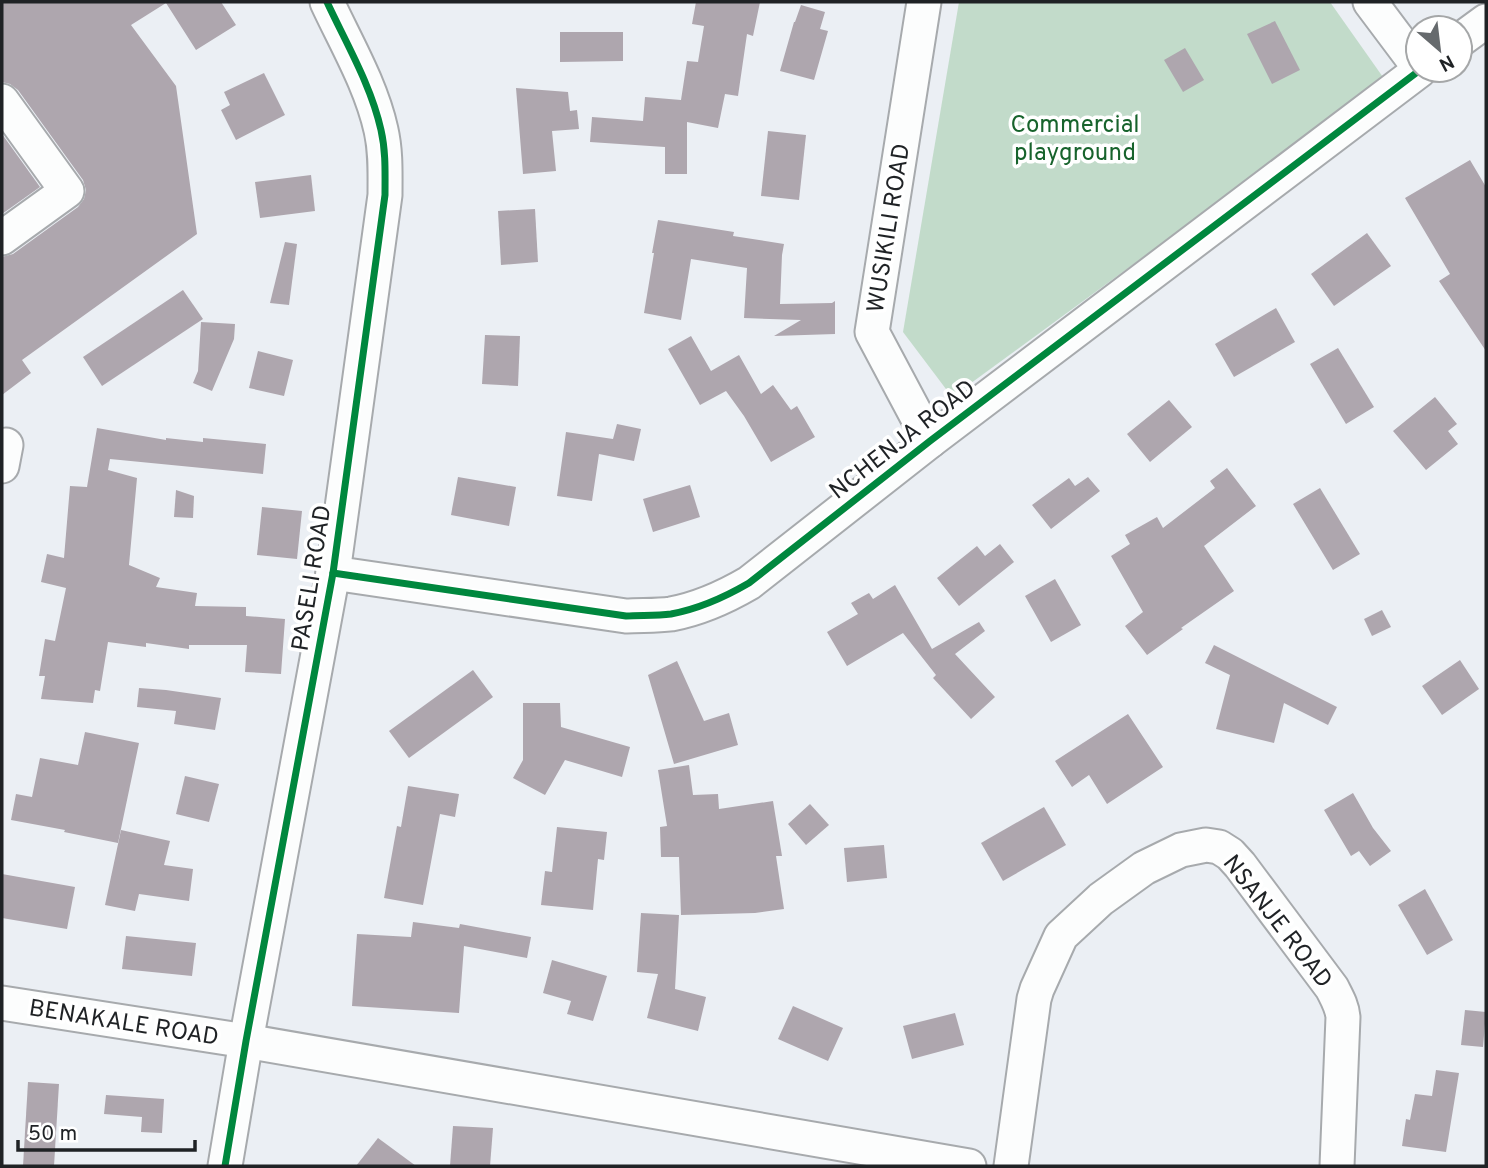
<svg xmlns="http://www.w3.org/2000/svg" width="1488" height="1168" font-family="Overpass,sans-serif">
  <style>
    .green { fill: #c2dbca }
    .building { fill: #aea6ae }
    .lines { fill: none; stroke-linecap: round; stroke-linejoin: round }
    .minor-casing { stroke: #a7aaad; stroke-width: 37 }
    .minor { stroke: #fcfdfd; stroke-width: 33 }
    .cycleway-casing { stroke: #fff; stroke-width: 11 }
    .cycleway { stroke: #00873e; stroke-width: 7 }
    .labels { text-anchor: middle; stroke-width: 7; stroke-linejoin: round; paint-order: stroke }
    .park-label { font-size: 24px; fill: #17632c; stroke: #fff }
    .street-label { font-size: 24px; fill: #1f2225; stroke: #fff }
  </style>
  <rect width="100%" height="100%" fill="#ebeff4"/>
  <polygon class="green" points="959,2 1330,2 1385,80 952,397 903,332"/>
  <g class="building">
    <polygon points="2,2 221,2 236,25 196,50 166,3 131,25 176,86 197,234 22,360 31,373 2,395 2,257 13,254 78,207 84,199 86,190 83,180 18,90 10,84 2,82"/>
    <polygon points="696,2 760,2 753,36 747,34 738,96 725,94 718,128 687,122 687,174 665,174 665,147 590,142 592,117 643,121 645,97 681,100 687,61 698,62 704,26 692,24"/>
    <polygon points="801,5 825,12 820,29 828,31 814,80 780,71 794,22 795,22"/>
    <polygon points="1275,21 1300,70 1272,84 1247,34"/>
    <polygon points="560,32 623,32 623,61 560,62"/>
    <polygon points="1185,48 1204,80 1183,92 1164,60"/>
    <polygon points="264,73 285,115 236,140 221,110 230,105 224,92"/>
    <polygon points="516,88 568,92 570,111 577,110 579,129 552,131 556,171 523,174"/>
    <polygon points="768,131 806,135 799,200 761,196"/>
    <polygon points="2,134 40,187 2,214"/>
    <polygon points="1470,160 1486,187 1486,351 1439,281 1450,274 1405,198"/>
    <polygon points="311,175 315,211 260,218 255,182"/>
    <polygon points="535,209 538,262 501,265 498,211"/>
    <polygon points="658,220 734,232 733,236 784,244 782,255 780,304 832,303 835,301 835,334 774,336 801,320 744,318 747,268 691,259 681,320 644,313 654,253 652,253"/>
    <polygon points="1367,233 1391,266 1334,306 1311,274"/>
    <polygon points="285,242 297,244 289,305 270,303"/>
    <polygon points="183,290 203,319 102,386 83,357"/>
    <polygon points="1276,308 1295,342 1234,377 1215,344"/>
    <polygon points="201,322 235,324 234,339 212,391 193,383 198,371"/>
    <polygon points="485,335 520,336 518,386 482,384"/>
    <polygon points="691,336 711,371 739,355 761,394 773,385 791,410 797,406 815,437 771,462 744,416 726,391 700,405 668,349"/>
    <polygon points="1338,348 1374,407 1346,424 1310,364"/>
    <polygon points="258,351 293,360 284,396 249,388"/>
    <polygon points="1435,397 1457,424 1448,431 1458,444 1426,470 1393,431"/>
    <polygon points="1169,400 1192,427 1150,462 1127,434"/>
    <polygon points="617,424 641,429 634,461 599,454 592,501 557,496 566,432 613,439"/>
    <polygon points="97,428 166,440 166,438 203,442 203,438 266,444 263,474 110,459 108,470 137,478 129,565 160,578 156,587 197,593 195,606 246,607 246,616 285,619 281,674 245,672 247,645 189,645 189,649 146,643 146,647 108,642 100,691 95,690 93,703 41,699 45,676 39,676 45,639 55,641 66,588 41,582 47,554 64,558 70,486 87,487"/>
    <polygon points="1227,468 1256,506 1204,546 1234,591 1181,628 1183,629 1147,655 1125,626 1143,612 1111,556 1130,544 1125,535 1157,517 1163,528 1215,488 1210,481"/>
    <polygon points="458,477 516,487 509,526 451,515"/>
    <polygon points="1088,477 1100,491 1051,529 1032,505 1069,478 1075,486"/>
    <polygon points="690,485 700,517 653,532 643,499"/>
    <polygon points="1320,488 1360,554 1333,570 1293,504"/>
    <polygon points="176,490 194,496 193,518 174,517"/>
    <polygon points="262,507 302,511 297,559 257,555"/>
    <polygon points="1000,544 1014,562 959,606 937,578 977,546 985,556"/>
    <polygon points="1055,579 1081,625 1051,642 1025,596"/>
    <polygon points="895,585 932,649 979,622 985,631 955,654 995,697 971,719 933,678 936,675 903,633 847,666 827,632 858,614 851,603 869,593 873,599"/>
    <polygon points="1382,610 1391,627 1372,636 1364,619"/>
    <polygon points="1214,645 1337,707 1328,725 1284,703 1274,743 1216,729 1230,675 1205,663"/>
    <polygon points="1460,660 1479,689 1442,715 1422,686"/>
    <polygon points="677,661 704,721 729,713 738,745 674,764 648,675"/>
    <polygon points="473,670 493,697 409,758 389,731"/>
    <polygon points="139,688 166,690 221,698 215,730 174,724 176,711 137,707"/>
    <polygon points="523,703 560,703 561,727 630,747 622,777 565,760 545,795 513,778 523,760"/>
    <polygon points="1128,714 1163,767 1107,804 1089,775 1072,787 1055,761"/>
    <polygon points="85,732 139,743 118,843 64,832 65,830 11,820 16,794 32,797 40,758 78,765"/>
    <polygon points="689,765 693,795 718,794 719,809 773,801 782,856 776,856 784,909 755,913 681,915 679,857 661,857 660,827 667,826 658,770"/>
    <polygon points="185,776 219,784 209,822 176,814"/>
    <polygon points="408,786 459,794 455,817 440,814 423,905 384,898 397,826 401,827"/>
    <polygon points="1353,793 1373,828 1391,851 1370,866 1359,851 1351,856 1324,810"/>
    <polygon points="810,804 829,825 806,845 788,824"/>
    <polygon points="1044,807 1066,845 1003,881 981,843"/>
    <polygon points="557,827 607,832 604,860 598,859 593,910 541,905 545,871 552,872"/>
    <polygon points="121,830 170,841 164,865 193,869 189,901 139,894 135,911 105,905"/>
    <polygon points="884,845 887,878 847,882 844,848"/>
    <polygon points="2,874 75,887 67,929 2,918"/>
    <polygon points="1425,889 1453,940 1427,955 1398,905"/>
    <polygon points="641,913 679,915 675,989 706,997 698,1031 647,1018 658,974 637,972"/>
    <polygon points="413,922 459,928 460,924 531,937 527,958 464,946 459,1013 352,1006 357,934 411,937"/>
    <polygon points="126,936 196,943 192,976 122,969"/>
    <polygon points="552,960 607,976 593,1021 567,1014 571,1001 543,993"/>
    <polygon points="793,1006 843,1028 828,1061 778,1039"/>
    <polygon points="1465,1010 1486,1012 1483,1047 1461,1045"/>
    <polygon points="955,1013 964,1045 912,1059 903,1026"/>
    <polygon points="1436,1070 1459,1073 1446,1152 1402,1146 1406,1119 1410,1120 1415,1094 1432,1096"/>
    <polygon points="28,1082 59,1084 54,1166 23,1166"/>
    <polygon points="106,1095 164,1099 162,1133 141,1132 142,1117 104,1114"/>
    <polygon points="453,1126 493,1128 490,1166 450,1166"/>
    <polygon points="378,1138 416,1166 356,1166"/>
  </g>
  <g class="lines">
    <defs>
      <g id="minor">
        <polyline points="924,2 872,332 930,441"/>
        <polyline points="1370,2 1418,66"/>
        <polyline points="1460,40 1486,21"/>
        <polyline points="2,101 67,191 2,238"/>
        <polyline points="2,466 6,445"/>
        <path d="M333,573l293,43c14,-1 30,0 45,-2 27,-5 54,-17 78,-31l181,-142 490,-371"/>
        <polyline points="2,1003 246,1041 969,1166"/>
        <path d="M225,1166l21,-125 87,-468 52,-378c0,-22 1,-43 -4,-65 -10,-45 -35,-87 -54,-128"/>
        <path d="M1011,1166l23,-167 3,-10 24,-53 40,-37 43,-31 37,-18 25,-5 13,2 11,7 10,11 92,123c5,10 10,18 11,29l-6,149"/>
      </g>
    </defs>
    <use href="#minor" class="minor-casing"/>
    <use href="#minor" class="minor"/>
    <defs>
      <g id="cycleway">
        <path d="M333,573l293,43c14,-1 30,0 45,-2 27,-5 54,-17 78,-31l181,-142 490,-371"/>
        <path d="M225,1166l21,-125 87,-468 52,-378c0,-22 1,-43 -4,-65 -10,-45 -35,-87 -54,-128"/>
      </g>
    </defs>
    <use href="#cycleway" class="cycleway-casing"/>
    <use href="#cycleway" class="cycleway"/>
  </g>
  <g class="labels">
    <g class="park-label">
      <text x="1075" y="132">Commercial<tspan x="1075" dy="28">playground</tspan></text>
    </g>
    <g class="street-label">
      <text transform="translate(888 228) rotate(-81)" y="8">WUSIKILI ROAD</text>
      <text transform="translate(902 439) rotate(-38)" y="8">NCHENJA ROAD</text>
      <text transform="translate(311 578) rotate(-81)" y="8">PASELI ROAD</text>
      <text transform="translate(1278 921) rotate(52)" y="8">NSANJE ROAD</text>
      <text transform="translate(124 1022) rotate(9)" y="8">BENAKALE ROAD</text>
    </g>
  </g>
  <rect width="1488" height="1168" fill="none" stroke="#1f2225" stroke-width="7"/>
  <g transform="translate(1439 49) rotate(152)"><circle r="33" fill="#ffffff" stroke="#a5a7a8" stroke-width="2"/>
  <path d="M0-5L12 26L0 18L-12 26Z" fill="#666a6d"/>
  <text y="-10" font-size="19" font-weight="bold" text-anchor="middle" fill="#1f2225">N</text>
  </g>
  <path d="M18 1140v10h177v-10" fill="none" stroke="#1f2225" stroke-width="3.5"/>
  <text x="28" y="1140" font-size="21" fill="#1f2225" stroke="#ffffff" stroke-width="5" paint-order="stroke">50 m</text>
</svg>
